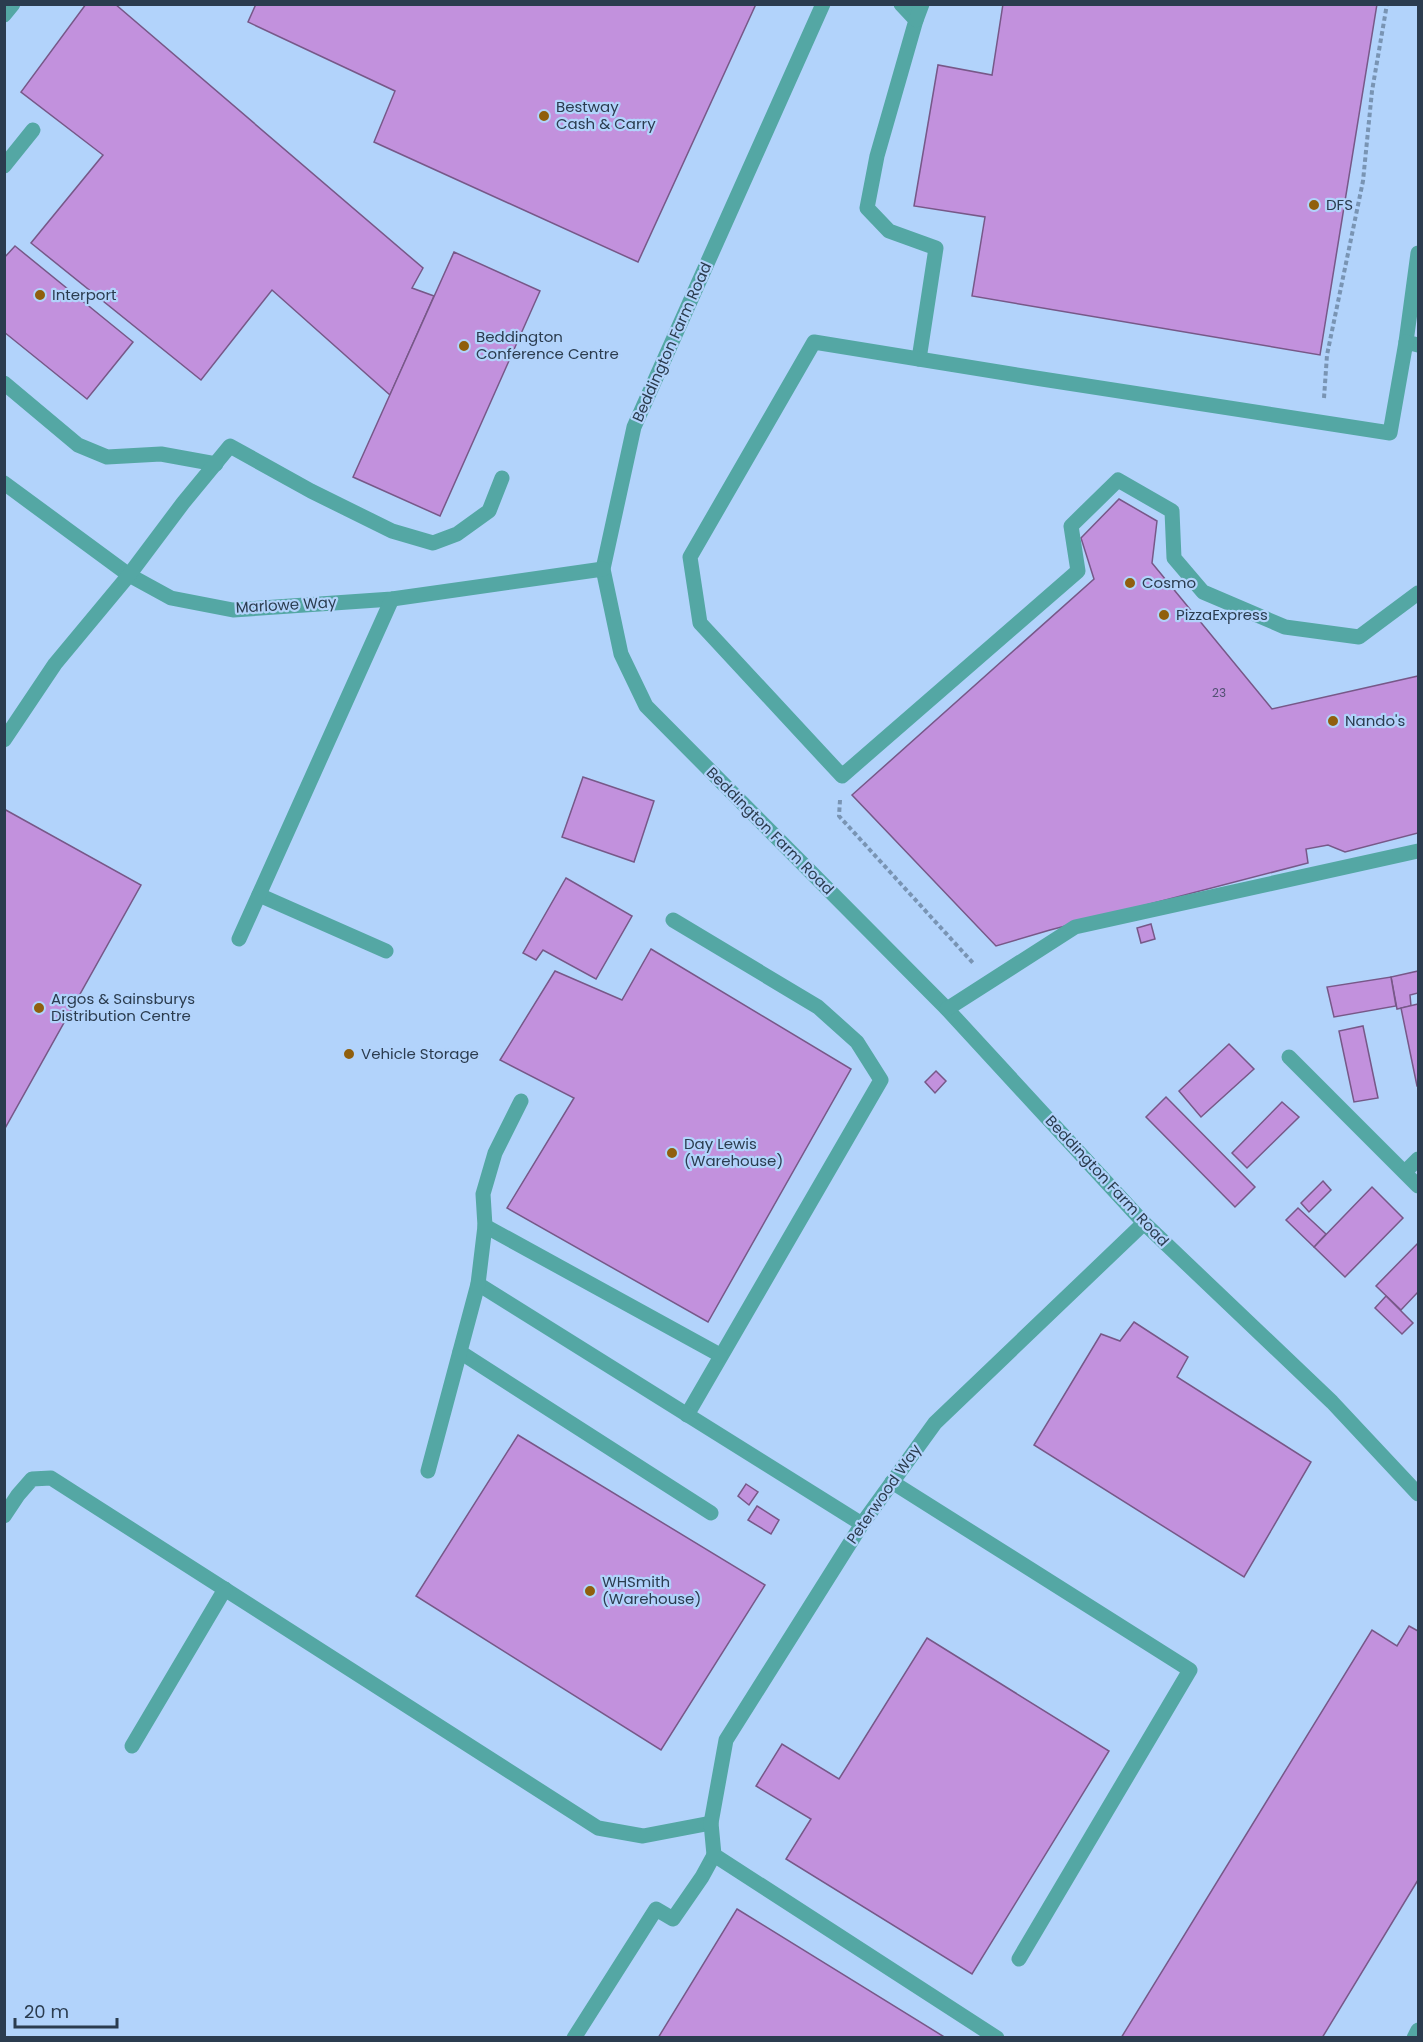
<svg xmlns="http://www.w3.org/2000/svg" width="1423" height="2042" font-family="Poppins,sans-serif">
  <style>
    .building { fill: #c291dd; stroke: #775888; stroke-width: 1.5 }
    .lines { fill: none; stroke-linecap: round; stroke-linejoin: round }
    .path { stroke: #7994b3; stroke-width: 4; stroke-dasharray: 4.5 3; stroke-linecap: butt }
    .minor { stroke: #54a7a4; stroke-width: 15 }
    .poi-dot { fill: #905f0d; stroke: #b2d3fb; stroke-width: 2 }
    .labels { text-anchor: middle; stroke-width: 4.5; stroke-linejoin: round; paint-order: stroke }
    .number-label { font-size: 12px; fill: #515172 }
    .poi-label { font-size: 15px; fill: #2b3c4f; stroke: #b2d3fb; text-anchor: start }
    .street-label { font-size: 15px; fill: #2b3c4f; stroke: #b2d3fb }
  </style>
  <rect width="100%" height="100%" fill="#b2d3fb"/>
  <g class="building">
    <polygon points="86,4 115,4 423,268 412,288 434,296 390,395 272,290 201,380 31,243 103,155 21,92"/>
    <polygon points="256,4 756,4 638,262 374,142 395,91 248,22"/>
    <polygon points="1003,4 1377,4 1320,355 972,296 985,217 914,206 938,65 992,75"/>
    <polygon points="15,246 133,342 87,399 4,332 4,258"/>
    <polygon points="454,252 540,291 440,516 353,477"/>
    <polygon points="1119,499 1157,521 1152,563 1272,709 1418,676 1418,833 1345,852 1328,845 1306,849 1308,863 1050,930 996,946 852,795 1094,579 1081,538"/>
    <polygon points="583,777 654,801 634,862 562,837"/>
    <polygon points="4,809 141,885 4,1130"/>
    <polygon points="566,878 632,916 596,979 543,950 536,960 523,953"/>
    <polygon points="1151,924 1155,939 1141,943 1137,928"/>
    <polygon points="651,949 851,1069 708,1322 507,1208 574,1098 500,1060 555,971 622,1000"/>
    <polygon points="1418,971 1418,993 1410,995 1411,1006 1397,1009 1391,977"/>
    <polygon points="1391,977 1396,1006 1334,1017 1327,987"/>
    <polygon points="1418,1004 1418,1086 1417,1086 1401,1008"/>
    <polygon points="1363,1026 1378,1098 1354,1102 1339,1031"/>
    <polygon points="1229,1044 1254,1069 1201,1117 1179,1091"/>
    <polygon points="936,1071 946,1081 935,1093 925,1082"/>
    <polygon points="1166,1097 1255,1187 1235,1207 1146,1117"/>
    <polygon points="1282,1102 1299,1117 1247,1168 1232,1153"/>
    <polygon points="1323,1181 1331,1190 1309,1212 1301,1203"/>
    <polygon points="1372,1187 1403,1218 1345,1277 1314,1247"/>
    <polygon points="1298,1208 1326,1234 1314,1247 1286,1220"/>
    <polygon points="1418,1243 1418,1292 1401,1310 1376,1286"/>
    <polygon points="1386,1296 1413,1323 1402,1334 1375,1308"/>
    <polygon points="1134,1322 1188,1357 1177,1377 1311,1462 1244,1577 1034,1445 1101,1334 1120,1341"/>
    <polygon points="518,1435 765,1585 661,1750 416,1596"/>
    <polygon points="746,1484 758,1492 749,1505 738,1496"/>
    <polygon points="757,1506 779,1520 771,1534 748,1520"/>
    <polygon points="1409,1626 1418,1631 1418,1880 1322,2038 1121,2038 1372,1630 1397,1646"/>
    <polygon points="927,1638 1109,1751 972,1974 786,1859 811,1819 756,1786 782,1744 839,1779"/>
    <polygon points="737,1909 946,2038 658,2038"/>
  </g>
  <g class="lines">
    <g class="path">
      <polyline points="1324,398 1327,355 1363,181 1372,91 1387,4"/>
      <polyline points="840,800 839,816 973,963"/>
    </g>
    <g class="minor">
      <polyline points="823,4 634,427 603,569 621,654 646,706 947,1009 1144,1223 1332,1402 1418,1494"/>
      <polyline points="901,4 916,20 877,156 867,208 889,231 936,248 919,359"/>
      <polyline points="4,15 13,4"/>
      <polyline points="916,20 922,4"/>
      <polyline points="4,166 33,130"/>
      <polyline points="1418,253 1406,342 1418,345"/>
      <polyline points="1406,342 1390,433 1042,379 814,342 690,557 700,623 842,776 1078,571 1071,526 1118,480 1172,511 1174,558 1203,592 1285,627 1359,637 1418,593"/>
      <polyline points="4,383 78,445 107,457 161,454 216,464"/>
      <polyline points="4,483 129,575 171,598 233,610 392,599 603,569"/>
      <polyline points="4,740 55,664 129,575 183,503 230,446 311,491 392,531 433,543 457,534 489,511 502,478"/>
      <polyline points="259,895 386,951"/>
      <polyline points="673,920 818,1007 857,1042 881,1080 687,1415"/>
      <polyline points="239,939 392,599"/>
      <polyline points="947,1009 1075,927 1418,851"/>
      <polyline points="1289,1057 1418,1186"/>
      <polyline points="1405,1172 1418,1159"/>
      <polyline points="485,1226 720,1355"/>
      <polyline points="478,1284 862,1524"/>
      <polyline points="460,1352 711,1513"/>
      <polyline points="428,1471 478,1284 485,1226 483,1194 495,1153 521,1101"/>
      <polyline points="892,1482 1190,1670 1019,1959"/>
      <polyline points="4,1516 18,1495 32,1479 51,1478 598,1828 643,1836 711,1823"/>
      <polyline points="132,1746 225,1589"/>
      <polyline points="574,2038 656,1909 673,1919 702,1877 714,1855"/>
      <polyline points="997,2038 714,1855 711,1823 726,1740 862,1524 935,1423 1144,1223"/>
      <polyline points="1414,2038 1418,2030"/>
    </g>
  </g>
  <g class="poi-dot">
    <circle cx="544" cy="116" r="6"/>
    <circle cx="1314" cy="205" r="6"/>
    <circle cx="40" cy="295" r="6"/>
    <circle cx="464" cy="346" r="6"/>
    <circle cx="1130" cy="583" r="6"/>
    <circle cx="1164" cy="615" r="6"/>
    <circle cx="1333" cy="721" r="6"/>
    <circle cx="39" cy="1008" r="6"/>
    <circle cx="349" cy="1054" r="6"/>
    <circle cx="672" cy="1153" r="6"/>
    <circle cx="590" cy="1591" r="6"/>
  </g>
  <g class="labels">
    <g class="number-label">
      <text x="1219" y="697">23</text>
    </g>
    <g class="poi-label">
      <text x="556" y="112">Bestway<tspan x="556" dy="17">Cash &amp; Carry</tspan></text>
      <text x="1326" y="210">DFS</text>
      <text x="52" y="300">Interport</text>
      <text x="476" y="342">Beddington<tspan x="476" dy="17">Conference Centre</tspan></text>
      <text x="1142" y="588">Cosmo</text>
      <text x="1176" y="620">PizzaExpress</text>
      <text x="1345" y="726">Nando's</text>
      <text x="51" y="1004">Argos &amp; Sainsburys<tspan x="51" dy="17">Distribution Centre</tspan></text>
      <text x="361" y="1059">Vehicle Storage</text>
      <text x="684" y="1149">Day Lewis<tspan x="684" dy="17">(Warehouse)</tspan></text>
      <text x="602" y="1587">WHSmith<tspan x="602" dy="17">(Warehouse)</tspan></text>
    </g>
    <g class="street-label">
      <text transform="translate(672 342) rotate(-66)" y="5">Beddington Farm Road</text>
      <text transform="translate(286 605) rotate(-3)" y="5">Marlowe Way</text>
      <text transform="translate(770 831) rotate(45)" y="5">Beddington Farm Road</text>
      <text transform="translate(1107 1181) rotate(47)" y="5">Beddington Farm Road</text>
      <text transform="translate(884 1494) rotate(-55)" y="5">Peterwood Way</text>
    </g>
  </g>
  <rect width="1423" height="2042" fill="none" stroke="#2b3c4f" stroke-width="12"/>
  <path d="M15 2018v9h102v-9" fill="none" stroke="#2b3c4f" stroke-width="3"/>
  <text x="24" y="2018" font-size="18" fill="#2b3c4f" stroke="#b2d3fb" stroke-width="4.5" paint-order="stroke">20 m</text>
</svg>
